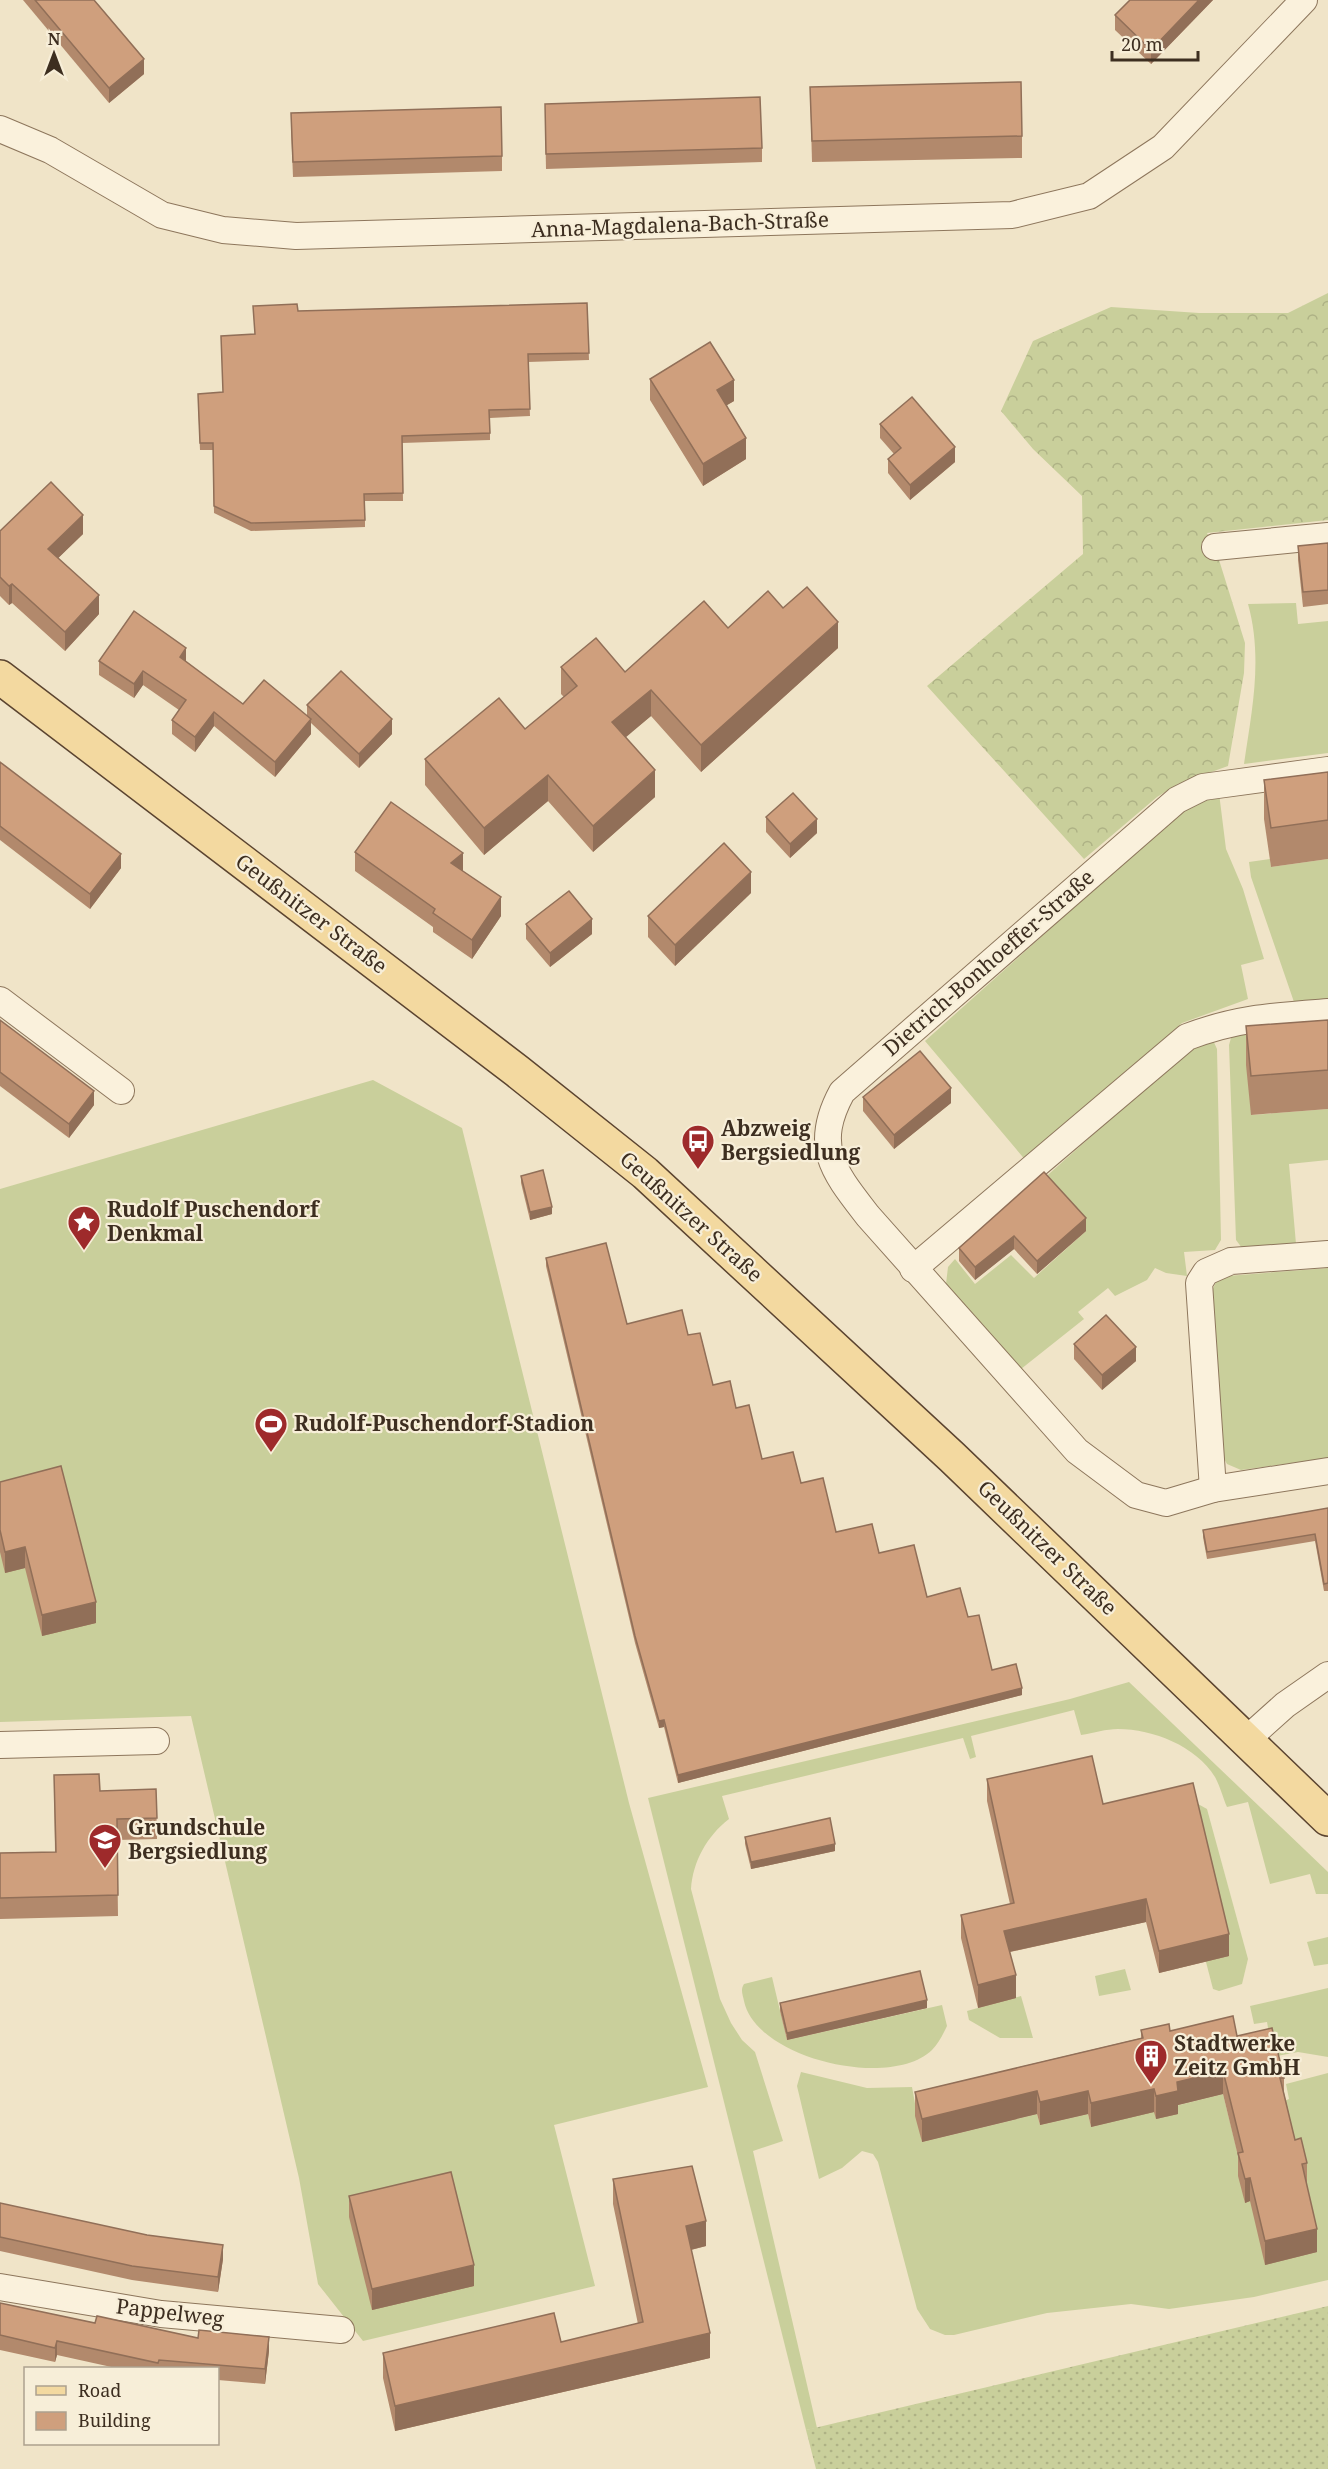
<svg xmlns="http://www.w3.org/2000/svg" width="1328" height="2469" font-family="'Noto Serif',serif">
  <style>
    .grass { fill: #c9cf9b }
    .forest { fill: url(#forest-crowns) }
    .garden { fill: url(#garden-dots) }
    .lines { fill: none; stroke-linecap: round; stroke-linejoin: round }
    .street-casing { stroke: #8d765c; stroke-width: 28 }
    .primary-casing { stroke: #5b4430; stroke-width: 36 }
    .street { stroke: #faf1dc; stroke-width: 26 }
    .primary { stroke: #f3d9a0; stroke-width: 33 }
    .wall { fill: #b2896c }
    .shaded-wall { fill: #916f58 }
    .building { fill: #cf9f7d; stroke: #916f58; stroke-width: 1.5 }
    .labels { text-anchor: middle; stroke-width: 4.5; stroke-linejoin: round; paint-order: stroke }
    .street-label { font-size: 21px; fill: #3d2e20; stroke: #f7eed8 }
    .poi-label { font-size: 21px; font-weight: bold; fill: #3d2e20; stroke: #f7eed8; text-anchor: start }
  </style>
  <defs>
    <pattern id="forest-crowns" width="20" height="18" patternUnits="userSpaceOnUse" patternTransform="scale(1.5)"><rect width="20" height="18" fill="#c9cf9b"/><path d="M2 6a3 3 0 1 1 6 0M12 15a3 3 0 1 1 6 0" fill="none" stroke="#aeb285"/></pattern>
    <pattern id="garden-dots" width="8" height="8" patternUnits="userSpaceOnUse" patternTransform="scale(1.5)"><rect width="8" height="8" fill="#c9cf9b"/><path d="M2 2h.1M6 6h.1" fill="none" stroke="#aeb285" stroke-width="1.8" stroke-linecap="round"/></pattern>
  </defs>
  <rect width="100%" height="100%" fill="#f0e4c8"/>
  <g class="grass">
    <path d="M1296,603l2,21 30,-3v132l-84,11c8,-54 19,-106 4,-160z"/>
    <polygon points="1219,793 1226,849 1243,889 1264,959 1241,965 1248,999 1182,1023 1027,1162 925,1041 1155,835 1187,809"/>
    <polygon points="1270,859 1271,867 1328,859 1328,999 1294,1002 1251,877 1249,862"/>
    <polygon points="1277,1030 1252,1115 1328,1109 1328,1160 1289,1164 1296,1244 1242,1248 1236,1240 1229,1045 1231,1038 1238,1034"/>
    <polygon points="1212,1038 1217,1049 1221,1240 1215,1250 1184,1252 1187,1276 1166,1273 1155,1268 1147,1280 1115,1296 1108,1288 1078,1312 1084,1319 1021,1369 946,1284 948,1267 955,1259 975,1284 1011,1255 1034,1278 1086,1231 1041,1181 1187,1051"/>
    <polygon points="373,1080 462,1128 629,1803 708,2087 554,2125 595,2286 363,2341 318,2284 299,2178 191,1716 0,1722 0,1189"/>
    <polygon points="1328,1268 1328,1458 1241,1470 1227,1464 1220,1451 1211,1293 1216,1282 1227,1276"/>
    <path d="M1129,1682l199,190v22h-12l-6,-20 -40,10 -22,-82 -21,5c-4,-9 -7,-21 -12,-30 -19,-31 -62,-48 -97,-48 -12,0 -24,4 -37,6l-7,-25 -103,26 5,21 -6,2 -7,-21 -241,58 7,23c-22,17 -36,42 -38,70l29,110 11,24 11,17 13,12 28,89 -30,10 64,277 -11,2 -158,-632 422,-99z"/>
    <polygon points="1198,1804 1207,1809 1248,1959 1242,1984 1219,1991 1213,1989 1206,1962 1193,1805"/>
    <polygon points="1328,1937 1328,1964 1314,1966 1307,1942"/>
    <polygon points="1125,1969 1131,1990 1099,1996 1095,1976"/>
    <path d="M772,1977l15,63 155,-35 5,21c-4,8 -8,17 -15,24 -41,40 -176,9 -188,-49 -1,-6 -4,-11 0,-17z"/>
    <polygon points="1328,1988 1328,2057 1298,2052 1277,2056 1272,2051 1267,2022 1254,2024 1250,2006"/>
    <polygon points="1021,1996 1033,2038 1000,2038 969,2020 967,2011"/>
    <polygon points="801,2072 867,2088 912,2087 922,2142 1037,2114 1040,2125 1088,2114 1091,2127 1223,2094 1243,2175 1245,2203 1301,2161 1284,2101 1289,2099 1286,2084 1328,2073 1328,2280 1254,2297 1169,2309 1131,2304 1047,2313 954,2335 945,2335 930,2329 917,2309 878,2162 873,2154 862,2151 842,2168 819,2179 797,2086"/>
  </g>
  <polygon class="forest" points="1328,293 1328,520 1207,533 1215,547 1245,643 1244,673 1228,766 1178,784 1157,797 1084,859 927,686 1083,554 1082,496 1033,449 1001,411 1033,341 1111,307 1199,313 1288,313"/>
  <polygon class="garden" points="1328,2306 1328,2469 816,2469 806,2430"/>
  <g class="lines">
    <defs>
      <g id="street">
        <polyline points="0,129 50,150 162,215 223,230 296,236 1012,215 1089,196 1163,147 1304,0"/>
        <polyline points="1215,547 1328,536"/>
        <path d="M1328,770l-125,17 -26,13 -335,292c-30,55 -8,80 26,124l209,235 59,44 30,8 47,-14 115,-18"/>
        <polyline points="0,1000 121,1091"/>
        <path d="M913,1269l274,-232c50,-19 88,-21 141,-25"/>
        <polyline points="1213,1489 1199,1283 1206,1272 1231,1261 1328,1254"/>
        <polyline points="1246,1740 1285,1705 1328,1675"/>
        <polyline points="0,1745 156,1741"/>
        <polyline points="0,2287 161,2314 341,2330"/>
      </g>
      <polyline id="primary" points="0,677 517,1071 645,1173 952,1457 1328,1819"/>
    </defs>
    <use href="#street" class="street-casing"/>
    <use href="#primary" class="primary-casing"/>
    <use href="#street" class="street"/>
    <use href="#primary" class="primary"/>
  </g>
  <g class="wall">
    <polygon points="23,0 94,0 144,74 109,103"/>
    <polygon points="1130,0 1213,0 1151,64 1115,30 1115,15"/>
    <polygon points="810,87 1022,136 1022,158 812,162"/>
    <polygon points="545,119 762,148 762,162 546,169"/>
    <polygon points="291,127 502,156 502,171 293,177"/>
    <polygon points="587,303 589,360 528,362 530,416 490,418 490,440 402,443 403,501 365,501 365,527 251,531 214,513 213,450 200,450 198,401 223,392 254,334 298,311"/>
    <polygon points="650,379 734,401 727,405 746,459 703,486 650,400"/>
    <polygon points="880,424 955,462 910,500 888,473 888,459 894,454 880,438"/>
    <polygon points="0,531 83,534 58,558 99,614 65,651 12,603 9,605 0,596"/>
    <polygon points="1328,543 1328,604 1303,607 1298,560 1298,546"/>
    <polygon points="783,608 838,648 701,772 651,716 625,737 655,797 593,852 548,801 484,855 425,785 425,759 525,729 564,697 561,694 561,667 625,672 728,628"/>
    <polygon points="99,661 186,662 243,704 307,716 307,705 392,734 359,768 311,723 311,734 275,777 214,726 195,752 172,734 172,720 179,710 143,685 134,698 99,675"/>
    <polygon points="0,762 121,868 90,909 0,840"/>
    <polygon points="1328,772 1328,859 1271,867 1264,819 1264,780"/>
    <polygon points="766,817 817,833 790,858 766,832"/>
    <polygon points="355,852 463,871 501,916 472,959 433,932 433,927 355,871"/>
    <polygon points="751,893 675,966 648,937 648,916"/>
    <polygon points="526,924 592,934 550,967 526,939"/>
    <polygon points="0,1020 94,1105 69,1138 0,1086"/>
    <polygon points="1328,1020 1328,1109 1251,1115 1246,1065 1246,1026"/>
    <polygon points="863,1097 951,1103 894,1149 863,1111"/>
    <polygon points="1044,1172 1086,1231 1037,1274 1014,1249 975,1280 959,1261 959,1248"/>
    <polygon points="521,1176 552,1214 530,1220 521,1183"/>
    <polygon points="546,1258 627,1324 688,1335 713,1385 736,1408 762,1459 801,1483 836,1532 879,1553 927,1597 968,1617 992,1670 1022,1695 678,1783 664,1727 659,1728 635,1643 546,1266"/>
    <polygon points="1074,1344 1136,1361 1102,1390 1074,1359"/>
    <polygon points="0,1482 96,1623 42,1636 25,1568 5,1573 0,1552"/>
    <polygon points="1328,1508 1328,1591 1324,1591 1315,1541 1207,1559 1203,1537 1203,1530"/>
    <polygon points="54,1775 100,1791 156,1789 157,1839 117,1840 118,1916 0,1919 0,1853 55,1852"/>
    <polygon points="987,1779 1103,1804 1229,1956 1159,1973 1146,1922 1010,1952 1016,1998 978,2008 961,1938 961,1915 1010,1904 987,1801"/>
    <polygon points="745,1837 835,1851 751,1869 745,1844"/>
    <polygon points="780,2003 927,2008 787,2040 780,2011"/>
    <polygon points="1141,2030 1170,2031 1237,2036 1284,2078 1284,2093 1295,2140 1307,2163 1307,2187 1317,2252 1265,2265 1250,2201 1245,2203 1238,2176 1238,2156 1223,2094 1178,2105 1178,2114 1156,2119 1154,2112 1091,2127 1088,2114 1040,2125 1037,2114 922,2142 915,2116 915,2092 1141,2038"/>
    <polygon points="613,2179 706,2246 691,2250 710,2358 395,2431 383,2378 383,2353 561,2342 638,2324 613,2204"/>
    <polygon points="349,2196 474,2286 372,2310 349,2217"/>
    <polygon points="0,2203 223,2259 218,2292 132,2280 0,2251"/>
    <polygon points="0,2303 95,2323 198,2338 269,2351 265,2384 218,2380 218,2368 116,2368 57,2355 55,2362 0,2350"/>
  </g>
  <g class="shaded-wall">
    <polygon points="1199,0 1213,0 1151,64 1151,50"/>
    <polygon points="144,59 144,74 109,103 109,88"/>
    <polygon points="734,380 734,401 717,411 717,390"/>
    <polygon points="746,438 746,459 703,486 703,464"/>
    <polygon points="955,447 955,462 910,500 910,485"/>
    <polygon points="83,515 83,534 48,568 48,549"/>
    <polygon points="12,584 12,603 9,605 9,586"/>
    <polygon points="99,595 99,614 65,651 65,632"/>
    <polygon points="838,622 838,648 701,772 701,745"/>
    <polygon points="186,648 186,662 180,657"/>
    <polygon points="143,671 143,685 134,698 134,684"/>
    <polygon points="651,690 651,716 612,749 612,722"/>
    <polygon points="214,712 214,726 195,752 195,737"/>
    <polygon points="311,719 311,734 275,777 275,762"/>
    <polygon points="392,719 392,734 359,768 359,754"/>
    <polygon points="655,770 655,797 593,852 593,826"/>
    <polygon points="548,775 548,801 484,855 484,828"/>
    <polygon points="817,819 817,833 790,858 790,844"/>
    <polygon points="463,853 463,872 451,863"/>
    <polygon points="121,854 121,868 90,909 90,894"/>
    <polygon points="751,872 751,893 675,966 675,945"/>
    <polygon points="501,897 501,916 472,959 472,940"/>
    <polygon points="592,919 592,934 550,967 550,953"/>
    <polygon points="951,1088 951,1103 894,1149 894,1135"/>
    <polygon points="94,1091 94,1105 69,1138 69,1124"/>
    <polygon points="552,1207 552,1214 530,1220 530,1212"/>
    <polygon points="1086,1218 1086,1231 1037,1274 1037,1261"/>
    <polygon points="1014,1236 1014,1249 975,1280 975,1267"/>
    <polygon points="1136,1347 1136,1361 1102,1390 1102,1375"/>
    <polygon points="25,1547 25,1568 5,1573 5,1552"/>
    <polygon points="96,1602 96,1623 42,1636 42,1615"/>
    <polygon points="1022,1688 1022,1695 678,1783 678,1775"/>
    <polygon points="664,1720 664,1727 659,1728 659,1721"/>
    <polygon points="835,1844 835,1851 751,1869 751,1862"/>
    <polygon points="1146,1899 1146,1922 1004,1953 1004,1931"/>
    <polygon points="1229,1934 1229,1956 1159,1973 1159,1951"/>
    <polygon points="1016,1975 1016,1998 978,2008 978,1985"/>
    <polygon points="927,2000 927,2008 787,2040 787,2033"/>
    <polygon points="1223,2071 1223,2094 1178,2105 1178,2114 1156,2119 1156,2096 1177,2082"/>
    <polygon points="1154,2089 1154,2112 1091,2127 1091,2103"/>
    <polygon points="1037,2091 1037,2114 922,2142 922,2119"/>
    <polygon points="1088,2091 1088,2114 1040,2125 1040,2102"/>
    <polygon points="1250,2178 1250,2201 1245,2203 1245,2179"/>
    <polygon points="706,2221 706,2246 686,2251 686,2226"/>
    <polygon points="1317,2229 1317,2252 1265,2265 1265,2241"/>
    <polygon points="223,2245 223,2259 218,2292 218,2277"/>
    <polygon points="474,2265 474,2286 372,2310 372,2289"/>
    <polygon points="710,2333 710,2358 395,2431 395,2406"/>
    <polygon points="269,2337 269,2351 265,2384 265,2369"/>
    <polygon points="57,2341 57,2355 55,2362 55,2348"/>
  </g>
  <g class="building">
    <polygon points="35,0 94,0 144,59 109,88"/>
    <polygon points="1130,0 1199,0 1151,50 1115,15"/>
    <polygon points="1021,82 1022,136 812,141 810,87"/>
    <polygon points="760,97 762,148 546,154 545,104"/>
    <polygon points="501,107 502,156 293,162 291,113"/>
    <polygon points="587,303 589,353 528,354 530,409 489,410 490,433 402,436 403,493 364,494 365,520 251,523 214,506 213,443 200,443 198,394 223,392 221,336 255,334 253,306 297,304 298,311"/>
    <polygon points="710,342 734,380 717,390 746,438 703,464 650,379"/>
    <polygon points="912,397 955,447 910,485 888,459 901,448 880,424"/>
    <polygon points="51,482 83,515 48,549 99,595 65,632 12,584 9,586 0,577 0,531"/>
    <polygon points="1328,543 1328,590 1303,592 1298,546"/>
    <polygon points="807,587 838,622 701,745 651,690 612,722 655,770 593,826 548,775 484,828 425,759 499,698 525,729 577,686 561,667 596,638 625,672 704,601 728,628 768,591 783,608"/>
    <polygon points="134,611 186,648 180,657 243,704 264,680 311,719 275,762 214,712 195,737 172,720 186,700 143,671 134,684 99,661"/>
    <polygon points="341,671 392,719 359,754 307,705"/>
    <polygon points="0,762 121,854 90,894 0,826"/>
    <polygon points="1328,772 1328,820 1271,828 1264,780"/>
    <polygon points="793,793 817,819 790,844 766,817"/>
    <polygon points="391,802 463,853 451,863 501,897 472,940 433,913 435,909 355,852"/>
    <polygon points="724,843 751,872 675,945 648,916"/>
    <polygon points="569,891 592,919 550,953 526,924"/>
    <polygon points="0,1020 94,1091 69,1124 0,1072"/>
    <polygon points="1328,1020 1328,1070 1251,1076 1246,1026"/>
    <polygon points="920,1051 951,1088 894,1135 863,1097"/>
    <polygon points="543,1170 552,1207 530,1212 521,1176"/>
    <polygon points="1044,1172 1086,1218 1037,1261 1014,1236 975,1267 959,1248"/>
    <polygon points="606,1243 627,1324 682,1310 688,1335 700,1333 713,1385 730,1381 736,1408 749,1405 762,1459 793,1452 801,1483 823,1478 836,1532 872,1524 879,1553 914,1545 927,1597 960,1588 968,1617 979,1615 992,1670 1016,1664 1022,1688 678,1775 664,1720 659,1721 635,1636 546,1258"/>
    <polygon points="1106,1315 1136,1347 1102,1375 1074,1344"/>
    <polygon points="61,1466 96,1602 42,1615 25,1547 5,1552 0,1530 0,1482"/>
    <polygon points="1328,1508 1328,1583 1324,1584 1315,1534 1207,1552 1203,1530"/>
    <polygon points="1092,1756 1103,1804 1193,1783 1229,1934 1159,1951 1146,1899 1004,1931 1016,1975 978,1985 961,1915 1014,1903 987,1779"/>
    <polygon points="99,1774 100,1791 156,1789 157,1818 117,1819 118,1895 0,1898 0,1853 56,1852 54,1775"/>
    <polygon points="830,1818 835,1844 751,1862 745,1837"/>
    <polygon points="920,1971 927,2000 787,2033 780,2003"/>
    <polygon points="1233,2016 1237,2036 1272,2028 1284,2078 1280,2078 1295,2140 1301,2138 1307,2163 1302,2164 1317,2229 1265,2241 1250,2178 1245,2179 1238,2153 1243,2152 1223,2071 1177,2082 1178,2091 1156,2096 1154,2089 1091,2103 1088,2091 1040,2102 1037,2091 922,2119 915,2092 1143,2038 1141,2030 1169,2024 1170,2031"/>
    <polygon points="692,2166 706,2221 686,2226 710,2333 395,2406 383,2353 554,2313 561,2342 643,2322 613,2179"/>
    <polygon points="451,2172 474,2265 372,2289 349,2196"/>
    <polygon points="0,2203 147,2235 223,2245 218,2277 132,2266 0,2237"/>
    <polygon points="0,2303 95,2323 97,2316 198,2338 199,2330 269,2337 265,2369 159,2360 158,2363 57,2341 55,2348 0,2335"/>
  </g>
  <defs>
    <symbol id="bus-pin" viewBox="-11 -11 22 30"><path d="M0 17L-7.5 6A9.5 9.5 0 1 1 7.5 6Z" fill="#9e2a2b" stroke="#f7eed8"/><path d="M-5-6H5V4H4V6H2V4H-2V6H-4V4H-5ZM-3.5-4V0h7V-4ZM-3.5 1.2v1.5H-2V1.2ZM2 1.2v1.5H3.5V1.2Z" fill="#fff"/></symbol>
    <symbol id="sight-pin" viewBox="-11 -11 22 30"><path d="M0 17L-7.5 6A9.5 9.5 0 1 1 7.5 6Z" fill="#9e2a2b" stroke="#f7eed8"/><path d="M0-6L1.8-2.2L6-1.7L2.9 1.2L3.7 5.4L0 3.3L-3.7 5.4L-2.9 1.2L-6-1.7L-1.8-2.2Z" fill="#fff"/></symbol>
    <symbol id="stadium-pin" viewBox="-11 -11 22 30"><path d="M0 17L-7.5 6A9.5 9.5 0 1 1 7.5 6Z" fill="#9e2a2b" stroke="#f7eed8"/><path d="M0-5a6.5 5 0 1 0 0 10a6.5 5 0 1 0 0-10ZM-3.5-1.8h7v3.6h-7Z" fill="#fff"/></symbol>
    <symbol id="school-pin" viewBox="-11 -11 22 30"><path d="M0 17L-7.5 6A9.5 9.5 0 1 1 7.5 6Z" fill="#9e2a2b" stroke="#f7eed8"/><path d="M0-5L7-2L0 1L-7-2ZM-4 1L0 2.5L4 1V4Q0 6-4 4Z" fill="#fff"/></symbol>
    <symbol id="building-pin" viewBox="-11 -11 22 30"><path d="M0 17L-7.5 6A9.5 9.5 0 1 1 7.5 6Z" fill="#9e2a2b" stroke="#f7eed8"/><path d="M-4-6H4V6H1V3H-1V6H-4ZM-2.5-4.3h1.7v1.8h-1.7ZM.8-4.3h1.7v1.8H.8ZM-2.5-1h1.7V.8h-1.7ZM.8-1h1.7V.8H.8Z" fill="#fff"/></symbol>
  </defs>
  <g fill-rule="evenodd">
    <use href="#bus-pin" x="679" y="1122" width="38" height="52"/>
    <use href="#sight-pin" x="65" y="1203" width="38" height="52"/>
    <use href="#stadium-pin" x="252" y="1405" width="38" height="52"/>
    <use href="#school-pin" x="86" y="1821" width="38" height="52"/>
    <use href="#building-pin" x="1132" y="2037" width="38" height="52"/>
  </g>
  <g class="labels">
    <g class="street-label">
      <text transform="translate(680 225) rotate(-2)" y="7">Anna-Magdalena-Bach-Straße</text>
      <text transform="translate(311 914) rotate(37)" y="7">Geußnitzer Straße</text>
      <text transform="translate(989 963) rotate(-41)" y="7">Dietrich-Bonhoeffer-Straße</text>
      <text transform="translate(691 1217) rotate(42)" y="7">Geußnitzer Straße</text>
      <text transform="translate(1047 1548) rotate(44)" y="7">Geußnitzer Straße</text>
      <text transform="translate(170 2313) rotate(7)" y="7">Pappelweg</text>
    </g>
    <g class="poi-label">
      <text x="721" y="1136">Abzweig<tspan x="721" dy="24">Bergsiedlung</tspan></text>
      <text x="107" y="1217">Rudolf Puschendorf<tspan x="107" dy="24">Denkmal</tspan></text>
      <text x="294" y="1431">Rudolf-Puschendorf-Stadion</text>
      <text x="128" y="1835">Grundschule<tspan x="128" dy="24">Bergsiedlung</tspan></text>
      <text x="1174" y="2051">Stadtwerke<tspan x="1174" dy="24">Zeitz GmbH</tspan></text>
    </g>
  </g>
  <rect x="24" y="2367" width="195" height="78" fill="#f7eed8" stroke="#ada18e" stroke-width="1.5"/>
  <rect x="36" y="2386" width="30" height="9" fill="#f3d9a0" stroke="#ada18e" stroke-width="1.5"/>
  <text x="78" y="2397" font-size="18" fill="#3d2e20">Road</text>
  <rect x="36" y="2412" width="30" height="18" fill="#cf9f7d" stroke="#ada18e" stroke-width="1.5"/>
  <text x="78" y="2427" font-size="18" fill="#3d2e20">Building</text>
  <g transform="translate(54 54)" stroke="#f7eed8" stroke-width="4.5" paint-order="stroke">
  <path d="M0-4.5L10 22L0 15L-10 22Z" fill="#3d2e20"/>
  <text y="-9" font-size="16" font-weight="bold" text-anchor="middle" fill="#3d2e20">N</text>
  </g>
  <path d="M1112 51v9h86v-9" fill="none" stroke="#3d2e20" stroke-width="3"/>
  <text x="1121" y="51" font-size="18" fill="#3d2e20" stroke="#f7eed8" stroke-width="4.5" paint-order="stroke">20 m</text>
</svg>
